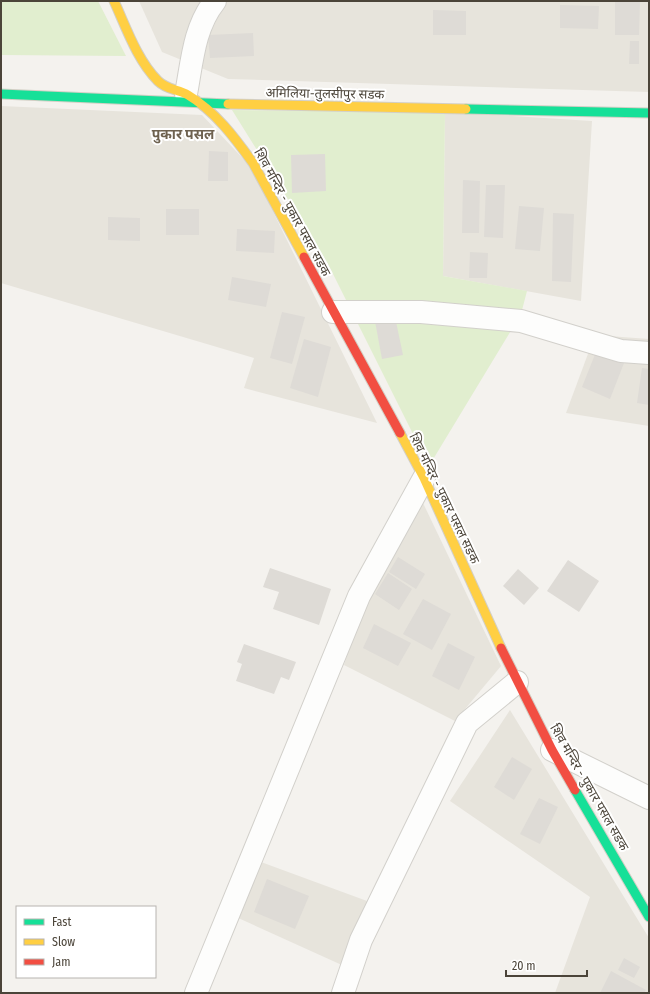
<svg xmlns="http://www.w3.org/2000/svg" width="650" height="994" font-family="'Fira Sans Condensed','Noto Sans Devanagari',sans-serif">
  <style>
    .residential { fill: #e7e4dc }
    .green { fill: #e1eecf }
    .building { fill: #dedbd6 }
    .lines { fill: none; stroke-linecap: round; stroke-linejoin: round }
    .street-casing { stroke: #d2d0cb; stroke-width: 24 }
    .fast-casing { stroke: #d3cfc5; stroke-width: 11 }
    .slow-casing { stroke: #d3cfc5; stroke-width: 11 }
    .jam-casing { stroke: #d3cfc5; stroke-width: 11 }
    .street { stroke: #fdfdfc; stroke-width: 22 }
    .fast { stroke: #16e098; stroke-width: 9 }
    .slow { stroke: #ffcf43; stroke-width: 9 }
    .jam { stroke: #f24e42; stroke-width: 9 }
    .labels { text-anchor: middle; stroke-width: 4; stroke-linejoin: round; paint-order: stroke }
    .street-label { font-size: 13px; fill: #4b4439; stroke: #fff }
    .neighbourhood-label { font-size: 14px; font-weight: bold; fill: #6e6250; stroke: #fff }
  </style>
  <rect width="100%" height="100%" fill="#f4f2ee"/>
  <g class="residential">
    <polygon points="139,1 649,1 649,92 228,79 162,52"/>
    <polygon points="1,106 202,115 251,167 377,423 244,388 254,358 1,283"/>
    <polygon points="445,112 592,121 581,301 443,276"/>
    <polygon points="595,335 649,339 649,426 566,413"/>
    <polygon points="423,503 501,666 455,721 344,665 363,607"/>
    <polygon points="510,710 649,938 649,993 555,993 590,897 450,801"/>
    <polygon points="261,862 367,901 344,966 236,917"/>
  </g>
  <g class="green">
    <polygon points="1,1 98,1 126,56 1,55"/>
    <polygon points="232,110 445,112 443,276 527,291 521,314 429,466 327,262"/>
  </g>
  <g class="building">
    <polygon points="615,1 640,1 639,35 615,35"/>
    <polygon points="560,5 599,6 598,29 560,28"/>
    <polygon points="433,10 466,11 466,35 433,35"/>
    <polygon points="253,33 254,56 210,58 208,35"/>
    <polygon points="630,41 639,41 639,64 629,64"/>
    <polygon points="209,151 228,152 228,181 208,181"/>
    <polygon points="325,154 326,191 292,193 291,155"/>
    <polygon points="463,180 480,181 479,233 462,233"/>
    <polygon points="486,185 505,185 503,238 484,237"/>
    <polygon points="519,206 544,208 540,251 515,249"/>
    <rect x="166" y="209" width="33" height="26"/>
    <polygon points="553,213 574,214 571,282 552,281"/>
    <polygon points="108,217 140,218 140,241 108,240"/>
    <polygon points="237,229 275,231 274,253 236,251"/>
    <polygon points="470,252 488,253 487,278 469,278"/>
    <polygon points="232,277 271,284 266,307 228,300"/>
    <polygon points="282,312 305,317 292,364 270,358"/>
    <polygon points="394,312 403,355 382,359 374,316"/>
    <polygon points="304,339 331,347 318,397 290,388"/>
    <polygon points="596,352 624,363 610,399 582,387"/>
    <polygon points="642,368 649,369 649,405 637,403"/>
    <polygon points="398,557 425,574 416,589 389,572"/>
    <polygon points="568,560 599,581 579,612 547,591"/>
    <polygon points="270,568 331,589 319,625 273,609 279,592 263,587"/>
    <polygon points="518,569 539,588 524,605 503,586"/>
    <polygon points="388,573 412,589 399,610 375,594"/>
    <polygon points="423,599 451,614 432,650 403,634"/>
    <polygon points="374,624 411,643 398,666 363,648"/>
    <polygon points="448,643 475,657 459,690 432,676"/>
    <polygon points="244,644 296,662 289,680 281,677 274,694 236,681 242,664 237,662"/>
    <polygon points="512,757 532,769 514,800 494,787"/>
    <polygon points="539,798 558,807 540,844 520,834"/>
    <polygon points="267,879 309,896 295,929 254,912"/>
    <polygon points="624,958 640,967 634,978 618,970"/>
    <polygon points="611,971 646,990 644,993 600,993"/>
  </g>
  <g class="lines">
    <defs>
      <g id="street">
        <path d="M186,94c6,-32 8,-67 29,-93"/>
        <polyline points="333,312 421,312 521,321 621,351 649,353"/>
        <polyline points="552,750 649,798"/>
        <polyline points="196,993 359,596 424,478"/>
        <polyline points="343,993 361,940 467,723 517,682"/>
      </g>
      <g id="fast">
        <polyline points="1,94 228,104"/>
        <polyline points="466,109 649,113"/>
        <polyline points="575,790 649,917"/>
      </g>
      <g id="slow">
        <path d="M114,1c12,26 23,59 44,80 9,9 20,8 30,14 27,16 47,43 65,68l51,94"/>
        <polyline points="228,104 466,109"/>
        <polyline points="400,433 424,478 501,648"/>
      </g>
      <g id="jam">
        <polyline points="304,257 400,433"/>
        <polyline points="501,648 552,750 575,790"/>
      </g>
    </defs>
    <use href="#street" class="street-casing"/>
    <use href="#fast" class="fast-casing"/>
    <use href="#slow" class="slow-casing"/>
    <use href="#jam" class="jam-casing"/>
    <use href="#street" class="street"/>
    <use href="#fast" class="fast"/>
    <use href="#slow" class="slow"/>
    <use href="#jam" class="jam"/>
  </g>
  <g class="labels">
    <g class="street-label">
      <text transform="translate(325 93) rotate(1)" y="5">अमिलिया-तुलसीपुर सडक</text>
      <text transform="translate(293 212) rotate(61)" y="5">शिव मन्दिर - पुकार पसल सडक</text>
      <text transform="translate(445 498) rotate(64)" y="5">शिव मन्दिर - पुकार पसल सडक</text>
      <text transform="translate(590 787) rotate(60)" y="5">शिव मन्दिर - पुकार पसल सडक</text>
    </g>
    <g class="neighbourhood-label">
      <text x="183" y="139">पुकार पसल</text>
    </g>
  </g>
  <rect width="650" height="994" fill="none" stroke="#4b4439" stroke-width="4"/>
  <rect x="16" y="906" width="140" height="72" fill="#ffffff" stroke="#b7b4b0"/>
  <rect x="24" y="919" width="20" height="6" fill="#16e098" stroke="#b7b4b0"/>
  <text x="52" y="926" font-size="12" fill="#4b4439">Fast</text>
  <rect x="24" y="939" width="20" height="6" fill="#ffcf43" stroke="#b7b4b0"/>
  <text x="52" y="946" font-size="12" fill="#4b4439">Slow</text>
  <rect x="24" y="959" width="20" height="6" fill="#f24e42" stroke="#b7b4b0"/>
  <text x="52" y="966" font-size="12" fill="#4b4439">Jam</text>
  <path d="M506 970v6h81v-6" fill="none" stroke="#4b4439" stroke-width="2"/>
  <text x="512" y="970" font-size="12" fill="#4b4439" stroke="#ffffff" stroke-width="3" paint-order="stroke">20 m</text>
</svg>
